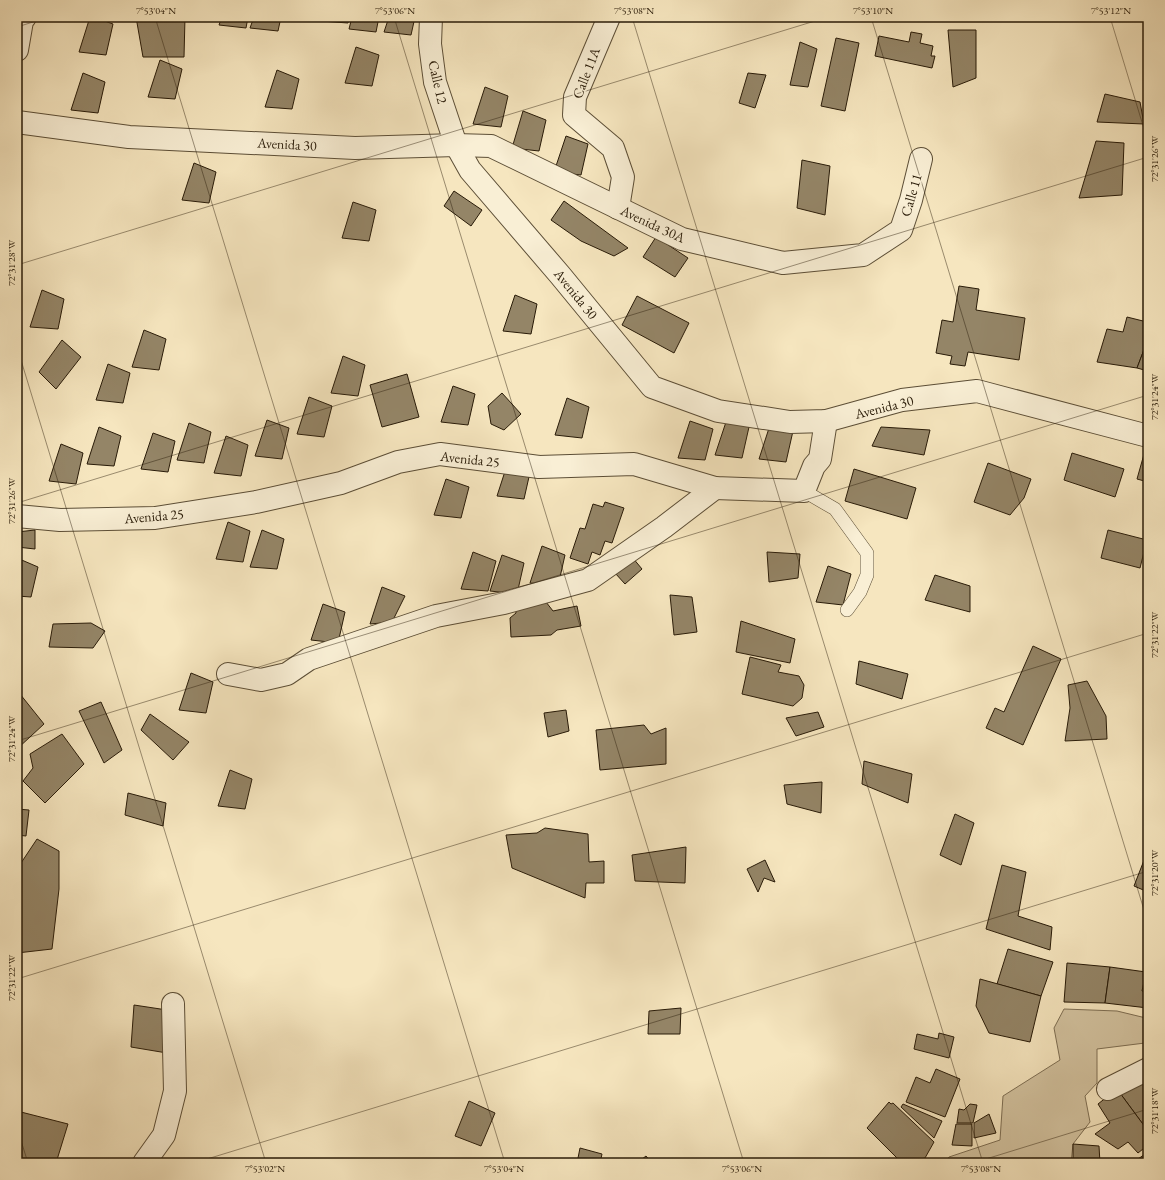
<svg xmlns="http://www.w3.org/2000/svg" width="1165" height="1180" font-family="'EB Garamond',serif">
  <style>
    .green { fill: #d3c3a0; stroke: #7e6f54 }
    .building { fill: #948567; stroke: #291b08 }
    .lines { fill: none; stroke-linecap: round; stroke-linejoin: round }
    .lane-casing { stroke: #5c4e36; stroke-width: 14 }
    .street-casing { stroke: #5c4e36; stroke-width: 24 }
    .lane { stroke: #f9efd5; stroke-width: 13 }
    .street { stroke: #f9efd5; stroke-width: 22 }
    .ticks { fill: none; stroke: #291b08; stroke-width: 1; stroke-opacity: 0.45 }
    .labels { text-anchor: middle; stroke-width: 3.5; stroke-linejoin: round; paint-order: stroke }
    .street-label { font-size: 14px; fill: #291b08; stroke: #f9efd5 }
    .neatline { fill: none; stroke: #291b08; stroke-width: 1.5 }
    .ticks-label { font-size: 10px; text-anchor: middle; fill: #291b08 }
  </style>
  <rect width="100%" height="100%" fill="#f6e6bf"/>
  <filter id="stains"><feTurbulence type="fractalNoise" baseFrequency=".005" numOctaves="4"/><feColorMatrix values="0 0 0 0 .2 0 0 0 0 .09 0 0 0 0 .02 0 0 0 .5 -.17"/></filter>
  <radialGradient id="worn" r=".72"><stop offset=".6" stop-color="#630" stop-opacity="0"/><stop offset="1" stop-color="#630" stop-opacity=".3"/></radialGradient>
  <polygon class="green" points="1064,1009 1117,1011 1146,1018 1145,1043 1097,1049 1097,1083 1085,1096 1090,1122 1073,1144 1071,1163 945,1163 949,1157 1000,1140 1003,1096 1060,1060 1054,1028"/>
  <g class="building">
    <polygon points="90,17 94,17 113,24 106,55 79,52"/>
    <polygon points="136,17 185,17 184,57 143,57"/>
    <polygon points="222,17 248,17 246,28 219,25"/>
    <polygon points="254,17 281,17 278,31 250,28"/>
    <polygon points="322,17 349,17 348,23 321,21"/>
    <polygon points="352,17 379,17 376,32 349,29"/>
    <polygon points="389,17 415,17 411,35 384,32"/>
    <polygon points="948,30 976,30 976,78 953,87"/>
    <polygon points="911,32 922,34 920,43 933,46 931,56 935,56 932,68 875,56 879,36 909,42"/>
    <polygon points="836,38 859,43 845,111 821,106"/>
    <polygon points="800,42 817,49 808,87 790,85"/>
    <polygon points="356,47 379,55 372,86 345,83"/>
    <polygon points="160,60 182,69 175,99 148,97"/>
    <polygon points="277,70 299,79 292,109 265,107"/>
    <polygon points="83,73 105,82 98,113 71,110"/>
    <polygon points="748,73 766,75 755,108 739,103"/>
    <polygon points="485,87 508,96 501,127 473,124"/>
    <polygon points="1105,94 1140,102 1144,124 1097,122"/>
    <polygon points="523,111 546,120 539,151 512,148"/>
    <polygon points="566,136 588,144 581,175 554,172"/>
    <polygon points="1096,141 1124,143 1122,195 1079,198"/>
    <polygon points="802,160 830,166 825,215 797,208"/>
    <polygon points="194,163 216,172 209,203 182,200"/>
    <polygon points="454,191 482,210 471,226 444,206"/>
    <polygon points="564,201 628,248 614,256 581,241 551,220"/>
    <polygon points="353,202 376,210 369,241 342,238"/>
    <polygon points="656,237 688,258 675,277 643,257"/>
    <polygon points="959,286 979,289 976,310 1025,318 1019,360 968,352 965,366 950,364 952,356 936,353 942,320 953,322"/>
    <polygon points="42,290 64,299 58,329 30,327"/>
    <polygon points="515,295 537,304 531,334 503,331"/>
    <polygon points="637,296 689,323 674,353 622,325"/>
    <polygon points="1127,317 1147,322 1145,347 1137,368 1097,362 1107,329 1123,332"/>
    <polygon points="144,330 166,339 159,370 132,367"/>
    <polygon points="62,340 81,357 56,389 39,372"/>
    <polygon points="1145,347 1148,348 1148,371 1137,368"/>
    <polygon points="343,356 365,365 358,396 331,393"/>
    <polygon points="108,364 130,373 123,403 96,400"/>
    <polygon points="407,374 419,417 382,427 370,385"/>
    <polygon points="453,386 475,394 468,425 441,422"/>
    <polygon points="502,393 521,414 504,430 491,424 488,406"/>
    <polygon points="309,397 332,406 324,437 297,434"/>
    <polygon points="567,398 589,407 582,438 555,435"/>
    <polygon points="727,419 749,427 742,458 715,455"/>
    <polygon points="267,420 289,428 282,459 255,456"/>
    <polygon points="690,421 713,429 705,460 678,458"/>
    <polygon points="771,422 793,431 786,462 759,459"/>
    <polygon points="189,423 211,432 204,463 177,460"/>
    <polygon points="99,427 121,436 114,466 87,464"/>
    <polygon points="881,427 930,430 924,455 872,446"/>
    <polygon points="153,433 175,441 168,472 141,469"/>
    <polygon points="226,436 248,445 241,476 214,473"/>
    <polygon points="1148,440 1148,482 1137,479"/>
    <polygon points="61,444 83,453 76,484 49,481"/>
    <polygon points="1072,453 1124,469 1115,497 1064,480"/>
    <polygon points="509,459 531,468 524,499 497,496"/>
    <polygon points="988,463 1031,479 1024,498 1010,515 974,502"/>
    <polygon points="854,469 916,488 907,519 845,501"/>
    <polygon points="446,479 469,487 461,518 434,515"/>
    <polygon points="605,502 624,508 612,543 605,541 600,555 592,552 588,564 570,558 580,528 585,529 593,504 603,507"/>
    <polygon points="228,522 250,531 243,562 216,559"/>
    <polygon points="35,530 35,549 17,547 17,532"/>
    <polygon points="262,530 284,539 277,569 250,567"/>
    <polygon points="1108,530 1147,540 1140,568 1101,558"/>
    <polygon points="542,546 565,555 558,586 530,583"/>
    <polygon points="473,552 496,561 488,591 461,589"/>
    <polygon points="767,552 800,554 798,578 769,582"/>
    <polygon points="502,555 524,563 517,594 490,591"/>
    <polygon points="632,557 642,569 625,584 615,573"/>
    <polygon points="17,558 38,567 31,597 17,596"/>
    <polygon points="828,566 851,574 843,605 816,602"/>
    <polygon points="935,575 970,586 970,612 925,600"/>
    <polygon points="382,587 405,596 392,622 370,624"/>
    <polygon points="670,595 692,597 697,632 674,635"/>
    <polygon points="546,602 553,611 577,606 581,626 557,630 551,635 511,637 510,618 516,613 515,605"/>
    <polygon points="323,604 345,612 338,643 311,640"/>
    <polygon points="741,621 795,639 790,663 736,652"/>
    <polygon points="91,623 105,631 93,648 49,647 53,624"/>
    <polygon points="1033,646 1061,659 1023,745 986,728 995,708 1004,712"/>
    <polygon points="750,657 781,665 778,672 799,676 804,685 802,698 793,706 742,694"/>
    <polygon points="859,661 908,674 902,699 856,684"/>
    <polygon points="191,673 213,682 206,713 179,710"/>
    <polygon points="1087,681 1106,716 1107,739 1065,741 1070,708 1068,685"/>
    <polygon points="20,694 44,724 17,749 17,696"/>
    <polygon points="101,702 122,750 104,763 79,711"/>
    <polygon points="566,710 569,731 548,737 544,713"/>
    <polygon points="818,712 824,727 796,736 786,718"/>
    <polygon points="150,714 189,742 173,760 141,730"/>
    <polygon points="644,725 651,734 666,728 666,764 600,770 596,730"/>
    <polygon points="62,734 84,764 45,803 23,781 33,768 30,754"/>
    <polygon points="864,761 912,774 908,803 862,784"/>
    <polygon points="230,770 252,779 245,809 218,806"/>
    <polygon points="822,782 821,813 787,804 784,785"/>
    <polygon points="128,793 166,803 163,826 125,815"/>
    <polygon points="17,809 29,810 26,836 17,835"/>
    <polygon points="955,814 974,823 961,865 940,855"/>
    <polygon points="545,828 588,834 589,862 604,861 604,883 586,883 585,898 512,868 506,835 537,833"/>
    <polygon points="37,839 59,851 59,889 52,949 17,953 17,869"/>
    <polygon points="686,847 685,883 635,881 632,855"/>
    <polygon points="1148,850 1148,892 1134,886"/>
    <polygon points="765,860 775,882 764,878 758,892 747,869"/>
    <polygon points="1002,865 1026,872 1018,916 1052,927 1050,950 986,929"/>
    <polygon points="1008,949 1053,962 1041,996 997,984"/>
    <polygon points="1067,963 1110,967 1105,1003 1064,1002"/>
    <polygon points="1110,967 1146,972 1142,991 1148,992 1148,1008 1105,1003"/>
    <polygon points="980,979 1041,996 1030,1042 989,1033 976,1006"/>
    <polygon points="134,1005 167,1010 167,1053 131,1047"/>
    <polygon points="681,1008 680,1034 648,1034 649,1011"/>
    <polygon points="939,1033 954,1037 949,1058 914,1049 917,1034 938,1039"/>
    <polygon points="936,1069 960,1079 945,1117 906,1102 916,1077 930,1083"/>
    <polygon points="1148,1076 1148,1131 1117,1089"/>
    <polygon points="1117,1089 1148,1131 1148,1145 1138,1153 1128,1142 1118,1149 1095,1134 1110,1123 1098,1104"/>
    <polygon points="469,1101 495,1113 481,1146 455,1136"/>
    <polygon points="889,1102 891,1104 893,1103 934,1142 925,1158 917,1160 914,1163 902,1163 867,1128"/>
    <polygon points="903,1104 942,1121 934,1138 901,1107"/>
    <polygon points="970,1104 977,1105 973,1123 957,1123 959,1109 964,1110"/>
    <polygon points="17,1111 68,1124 56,1163 17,1163"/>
    <polygon points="989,1114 996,1133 974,1138 974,1123"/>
    <polygon points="956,1124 972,1124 972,1146 952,1145"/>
    <polygon points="1073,1144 1099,1146 1100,1163 1073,1163"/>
    <polygon points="580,1148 602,1154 600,1163 577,1163"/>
    <polygon points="1148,1152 1148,1163 1140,1163 1138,1159"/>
    <polygon points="646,1156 652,1163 637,1163"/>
  </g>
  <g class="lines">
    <defs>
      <polyline id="lane" points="804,491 835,509 867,553 867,575 860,592 847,610"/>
      <g id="street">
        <polyline points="431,17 430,44 435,82 456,145 470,170 560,275 652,387 718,411 790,422 826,421 902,400 977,391 1148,436"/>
        <polyline points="609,17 575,97 574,115 613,148 623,177 618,208"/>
        <polyline points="17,50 22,21 25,17"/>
        <polyline points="17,122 129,137 355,148 456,145 491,146 682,239 783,263 863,255 901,230 911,200 921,159"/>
        <polyline points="17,516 60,520 155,518 256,502 341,483 398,462 440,454 539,467 634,464 715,488 804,491 814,466 820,459 826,421"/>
        <polyline points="228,674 261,680 287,674 309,659 436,616 504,603 588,580 664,527 715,488"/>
        <polyline points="1108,1089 1148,1069"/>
        <polyline points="144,1163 164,1135 175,1091 173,1004"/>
      </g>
    </defs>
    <use href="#lane" class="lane-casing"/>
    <use href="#street" class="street-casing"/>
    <use href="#lane" class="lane"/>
    <use href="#street" class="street"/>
  </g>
  <path class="ticks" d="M155,17l350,1146M394,17l350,1146M632,17l351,1146M871,17l277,906M1110,17l38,125M17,27l32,-10M17,265l811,-248M17,347l249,816M17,503l1131,-346M17,741l1131,-346M17,979l1131,-346M17,1128l11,35M194,1163l954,-292M973,1163l175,-54"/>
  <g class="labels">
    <g class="street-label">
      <text transform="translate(586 73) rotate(-69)" y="5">Calle 11A</text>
      <text transform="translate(438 82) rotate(77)" y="5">Calle 12</text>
      <text transform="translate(287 144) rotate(3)" y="5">Avenida 30</text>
      <text transform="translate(911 195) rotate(-74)" y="5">Calle 11</text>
      <text transform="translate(653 224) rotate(25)" y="5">Avenida 30A</text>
      <text transform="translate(576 294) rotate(51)" y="5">Avenida 30</text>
      <text transform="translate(884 407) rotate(-14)" y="5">Avenida 30</text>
      <text transform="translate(470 459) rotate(6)" y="5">Avenida 25</text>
      <text transform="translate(154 516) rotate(-5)" y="5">Avenida 25</text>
    </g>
  </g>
  <rect width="1165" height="1180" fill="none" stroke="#f6e6bf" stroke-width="44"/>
  <rect x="22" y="22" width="1121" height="1136" class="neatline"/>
  <g class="ticks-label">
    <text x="156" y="14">7°53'04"N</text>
    <text x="395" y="14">7°53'06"N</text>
    <text x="634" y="14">7°53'08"N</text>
    <text x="873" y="14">7°53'10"N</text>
    <text x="1111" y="14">7°53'12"N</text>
    <text transform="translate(1154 159) rotate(-90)" y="4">72°31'26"W</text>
    <text transform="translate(11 263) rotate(-90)" y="4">72°31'28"W</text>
    <text transform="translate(1154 397) rotate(-90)" y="4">72°31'24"W</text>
    <text transform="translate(11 501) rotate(-90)" y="4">72°31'26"W</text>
    <text transform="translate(1154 635) rotate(-90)" y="4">72°31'22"W</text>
    <text transform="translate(11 739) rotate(-90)" y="4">72°31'24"W</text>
    <text transform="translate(1154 873) rotate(-90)" y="4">72°31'20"W</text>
    <text transform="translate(11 978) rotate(-90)" y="4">72°31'22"W</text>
    <text transform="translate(1154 1111) rotate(-90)" y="4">72°31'18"W</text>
    <text x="265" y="1172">7°53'02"N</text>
    <text x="504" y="1172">7°53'04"N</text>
    <text x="742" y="1172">7°53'06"N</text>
    <text x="981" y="1172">7°53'08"N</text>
  </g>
  <rect width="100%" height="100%" filter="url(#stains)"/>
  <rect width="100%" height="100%" fill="url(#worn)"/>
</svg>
